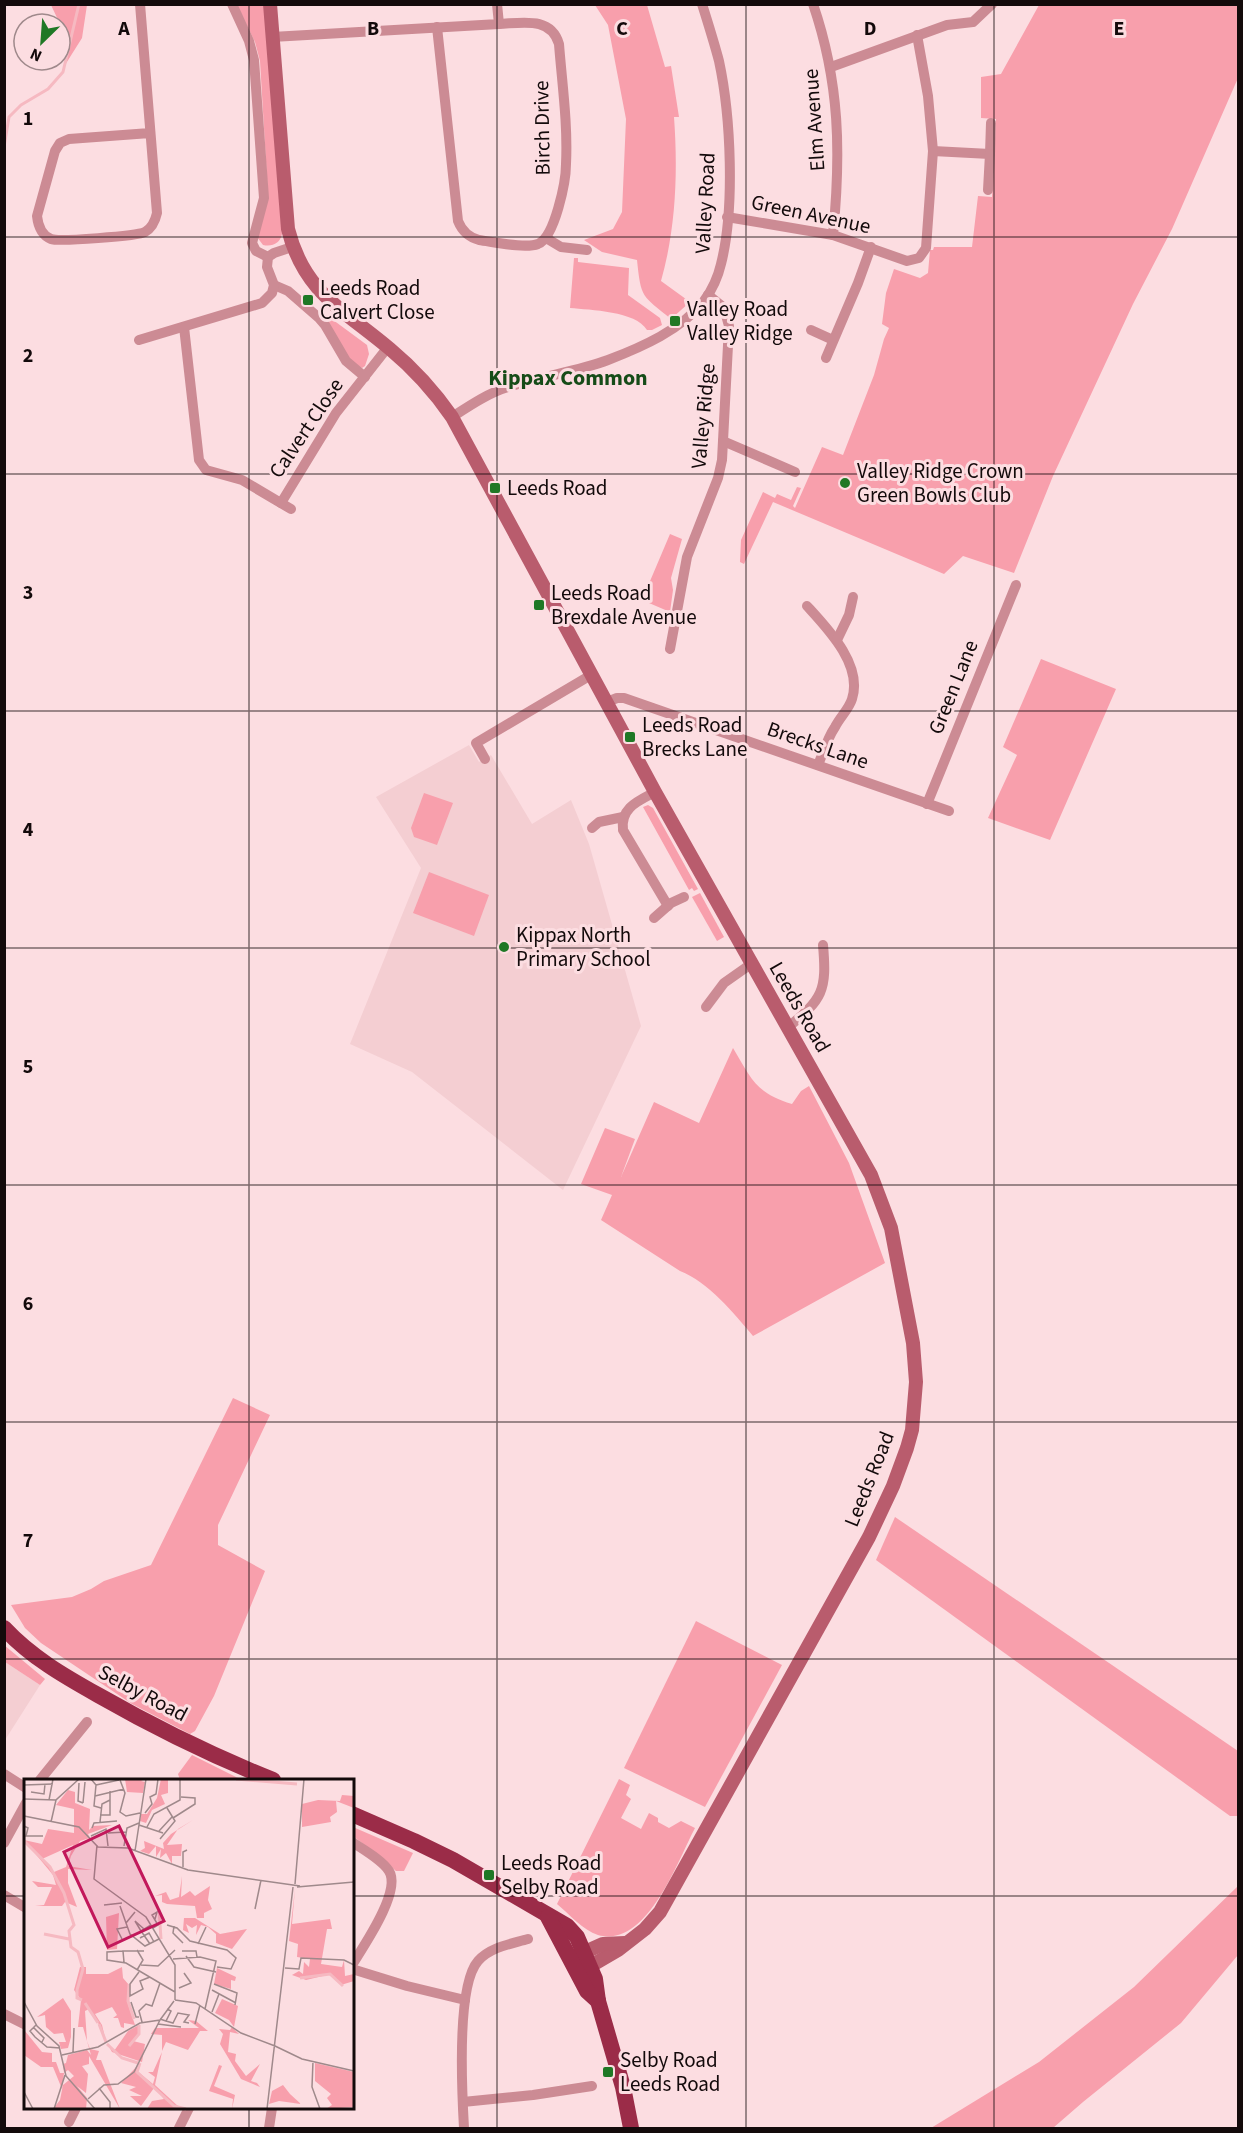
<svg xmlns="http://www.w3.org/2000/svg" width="1243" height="2133" font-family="'Source Sans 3',sans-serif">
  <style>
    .built { fill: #f4ced2 }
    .green { fill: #f89fac }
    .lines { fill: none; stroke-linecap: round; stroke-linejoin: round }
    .stream { stroke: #f6b9c1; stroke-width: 3 }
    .minor { stroke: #cc8b94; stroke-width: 10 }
    .secondary { stroke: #b95c6d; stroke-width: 14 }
    .trunk { stroke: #9b2c48; stroke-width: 16 }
    .grid { fill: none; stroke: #130a0b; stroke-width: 1.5; stroke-opacity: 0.55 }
    .poi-dot { fill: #1f7825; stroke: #fcdde1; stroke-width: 2 }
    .labels { text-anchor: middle; stroke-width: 6; stroke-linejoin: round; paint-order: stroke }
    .street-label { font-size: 21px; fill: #130a0b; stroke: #fcdde1 }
    .poi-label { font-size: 21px; fill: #130a0b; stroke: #fcdde1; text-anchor: start }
    .neighbourhood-label { font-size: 22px; font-weight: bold; fill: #164c18; stroke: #fcdde1 }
    .inset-river { fill: none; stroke: #f6b9c1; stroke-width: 3 }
    .inset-road { fill: none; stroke: #9f898b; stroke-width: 1.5 }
    .view { fill: #c2185b; fill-opacity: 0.15; stroke: #c2185b; stroke-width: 3 }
    .inset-edge { fill: none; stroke: #130a0b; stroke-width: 3 }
    .grid-label { font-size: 20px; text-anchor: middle; font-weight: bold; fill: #130a0b; stroke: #fcdde1; stroke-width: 6; stroke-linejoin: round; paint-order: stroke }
  </style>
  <rect width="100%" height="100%" fill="#fcdde1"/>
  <g class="built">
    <polygon points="469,745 479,762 491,755 532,824 571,800 589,844 641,1026 563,1190 412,1072 350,1044 421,868 376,797"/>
    <polygon points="5,1662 40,1685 5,1740"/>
  </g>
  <g class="green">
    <polygon points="51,5 87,5 82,38 65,65 60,24"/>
    <path d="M237,5h27l18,229c-2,9 -9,13 -19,11l-6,-8 11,-42 -8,-134 -5,-19z"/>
    <path d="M595,5h52l18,62 6,-1 8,51h-5c4,55 2,111 -13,164l29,21 -19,17c-29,-24 -30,-20 -34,-59l-35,-8 -18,-12 29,-11 9,-17 4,-93 -18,-94z"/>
    <polygon points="1039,5 1238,5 1238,78 1172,229 1133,304 1053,476 1014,573 963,556 944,574 773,502 744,564 740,562 741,540 763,492 775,498 777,494 791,500 797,487 801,488 793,506 795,508 822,447 843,455 874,375 884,339 889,328 882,324 886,293 894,269 920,278 928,273 930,250 933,250 934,247 972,247 978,196 992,197 996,119 981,118 981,77 1001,74"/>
    <path d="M574,258h4v4l51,6 -1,27 32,23 2,7 -10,5h-5c-11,-19 -57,-20 -77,-22z"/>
    <polygon points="325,314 367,345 369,354 365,366 362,368 351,361 323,317"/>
    <polygon points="670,534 682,539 671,578 673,590 670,612 642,600"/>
    <polygon points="1041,659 1116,689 1050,840 988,818 1017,755 1003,747"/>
    <polygon points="424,793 453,803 437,845 414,837 411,828"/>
    <polygon points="648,805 653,808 698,889 694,891 692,888 689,890 643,807"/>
    <polygon points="429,872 489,895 474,936 413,913"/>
    <polygon points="700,893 724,937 717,941 692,897"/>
    <path d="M733,1048c19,32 22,44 59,56l9,-13 8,-5 40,77 36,100 -132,73c-19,-23 -45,-54 -73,-65l-79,-51 11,-25 -31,-11 24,-56 30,11 -14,38 33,-75 45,21z"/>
    <polygon points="233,1398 270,1415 218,1525 218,1545 265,1571 214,1696 195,1731 190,1734 132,1704 41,1643 25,1628 11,1605 72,1597 91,1589 104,1581 151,1565"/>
    <polygon points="895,1517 1238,1751 1238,1816 1230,1816 876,1560"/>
    <polygon points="696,1621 782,1665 705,1807 624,1768"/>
    <polygon points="4,1645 45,1679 40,1685 5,1662"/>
    <polygon points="192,1755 242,1780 180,1780 178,1774"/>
    <path d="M619,1779l11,6 -4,10 5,4 -10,19 20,11 8,-16 9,5v4l11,6 12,-7 14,7c-17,32 -48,121 -97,107 -15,-5 -29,-21 -41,-31z"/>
    <polygon points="353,1827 413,1853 404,1871 396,1871 379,1856 353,1836"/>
    <polygon points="1238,1886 1238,1955 1181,2023 1083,2102 1053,2128 931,2128 1039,2062 1134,1987"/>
  </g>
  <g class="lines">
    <polyline class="stream" points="4,147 9,117 21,105 48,89 63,72 79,4"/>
    <g class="minor">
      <path d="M140,4l17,209c-2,9 -5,15 -12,19 -8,4 -86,10 -94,7 -10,-4 -13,-14 -14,-23l18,-65 5,-8 9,-4 81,-6"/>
      <polyline points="232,4 249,41 254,60 264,198 252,243 256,251 268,257"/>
      <path d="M813,4c27,79 28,149 20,231"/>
      <path d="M437,27l21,194c4,10 10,16 21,19 15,2 46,9 59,4 17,-7 28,-63 28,-80 2,-40 -4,-81 -7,-120 -8,-28 -37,-21 -60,-20"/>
      <polyline points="272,37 499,24 497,4"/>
      <polyline points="831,67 947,25 973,22 992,4"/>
      <polyline points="933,151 990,154 991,123"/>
      <polyline points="988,190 990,154"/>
      <polyline points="727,217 833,235 907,261 919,258 926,248 933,151 928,96 917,35"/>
      <polyline points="546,238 561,247 587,250"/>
      <polyline points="274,285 288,291 319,318 325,325 346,361 365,377"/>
      <polyline points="184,327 199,460 206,470 242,480 291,509"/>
      <polyline points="811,330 833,340"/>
      <polyline points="139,340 262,303 272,293 274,285 267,267 268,257 274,253 292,247"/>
      <polyline points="826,358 858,283 871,247"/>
      <path d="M452,417c17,-11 36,-24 56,-30 33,-11 68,-15 100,-27 34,-13 73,-30 96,-59 8,-11 14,-24 17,-37 14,-55 10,-147 -2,-203 -5,-19 -11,-38 -17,-57"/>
      <polyline points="723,441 795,472"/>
      <polyline points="281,503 336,413 388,347"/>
      <path d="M807,606c21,23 56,59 45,93 -3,10 -12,18 -17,28 -8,12 -12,26 -17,38"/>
      <polyline points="837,640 849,615 853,597"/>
      <polyline points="670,649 687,557 718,478 722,460 729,326 724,308 708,295"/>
      <polyline points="607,702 617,698 624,698 949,811"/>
      <polyline points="485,759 476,743 591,675"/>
      <path d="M655,792c-17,9 -35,16 -32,38l45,76"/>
      <polyline points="927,804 1016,585"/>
      <polyline points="592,828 599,822 623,817"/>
      <polyline points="654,918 671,903 684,897"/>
      <polyline points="706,1007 724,983 751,964"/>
      <path d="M787,1028c36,-29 40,-37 36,-83"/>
      <polyline points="4,1774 26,1788"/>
      <polyline points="40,1780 87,1722"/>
      <path d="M352,1842c12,8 30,18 37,29 13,20 -26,76 -37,94"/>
      <polyline points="4,1843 26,1803"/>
      <polyline points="4,1895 26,1908"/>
      <polyline points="352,1969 407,1986 465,2000"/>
      <polyline points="4,2014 26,2025"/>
      <polyline points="463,2102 533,2095 592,2086"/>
      <polyline points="69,2122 76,2108"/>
      <polyline points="179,2128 189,2108"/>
      <polyline points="269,2128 272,2108"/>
      <path d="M464,2128c-2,-35 -8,-142 14,-167 12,-14 33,-17 50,-22"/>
    </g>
    <g class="secondary">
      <path d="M270,4l18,225c16,64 56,81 102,120 24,20 44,42 62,68l203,375 216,383 20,53 22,115 3,39 -4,48 -5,18 -14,38 -24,51 -209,375 -15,17 -27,21 -36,21"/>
      <polyline points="576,1956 603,1944 625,1943"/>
    </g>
    <g class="trunk">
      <path d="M4,1628c27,29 60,48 94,67 56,32 115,61 175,85"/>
      <polyline points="352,1814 414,1841 453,1860 567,1926 577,1937 595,1979 598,2001 623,2087 631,2128"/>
      <polyline points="548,1917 587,1991 598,2001"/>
    </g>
  </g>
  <path class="grid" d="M249,4v1776M497,4v2124M746,4v2124M994,4v2124M4,237h1234M4,474h1234M4,711h1234M4,948h1234M4,1185h1234M4,1422h1234M4,1659h1234M4,1896h22M352,1896h886M249,2108v20"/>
  <g class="poi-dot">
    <rect x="302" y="294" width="12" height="12" rx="3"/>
    <rect x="669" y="315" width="12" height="12" rx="3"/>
    <circle cx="845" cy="483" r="6"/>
    <rect x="489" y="482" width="12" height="12" rx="3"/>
    <rect x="533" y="599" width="12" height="12" rx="3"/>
    <rect x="624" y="731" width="12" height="12" rx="3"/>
    <circle cx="504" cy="947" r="6"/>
    <rect x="483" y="1869" width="12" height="12" rx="3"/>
    <rect x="602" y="2066" width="12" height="12" rx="3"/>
  </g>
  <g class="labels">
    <g class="street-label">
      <text transform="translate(814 120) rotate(-94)" y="7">Elm Avenue</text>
      <text transform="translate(542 128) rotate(-91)" y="7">Birch Drive</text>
      <text transform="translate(705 203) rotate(-87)" y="7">Valley Road</text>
      <text transform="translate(811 214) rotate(12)" y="7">Green Avenue</text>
      <text transform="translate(703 416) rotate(-85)" y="7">Valley Ridge</text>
      <text transform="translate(306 428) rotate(-56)" y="7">Calvert Close</text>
      <text transform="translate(953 687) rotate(-68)" y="7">Green Lane</text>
      <text transform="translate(818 745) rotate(19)" y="7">Brecks Lane</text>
      <text transform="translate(800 1007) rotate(60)" y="7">Leeds Road</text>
      <text transform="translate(869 1479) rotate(-68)" y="7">Leeds Road</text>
      <text transform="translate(143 1693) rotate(28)" y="7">Selby Road</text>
    </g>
    <g class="poi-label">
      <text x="320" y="295">Leeds Road<tspan x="320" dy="24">Calvert Close</tspan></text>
      <text x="687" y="316">Valley Road<tspan x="687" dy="24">Valley Ridge</tspan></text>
      <text x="857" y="478">Valley Ridge Crown<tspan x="857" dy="24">Green Bowls Club</tspan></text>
      <text x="507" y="495">Leeds Road</text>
      <text x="551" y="600">Leeds Road<tspan x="551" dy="24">Brexdale Avenue</tspan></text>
      <text x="642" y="732">Leeds Road<tspan x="642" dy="24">Brecks Lane</tspan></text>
      <text x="516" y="942">Kippax North<tspan x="516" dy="24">Primary School</tspan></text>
      <text x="501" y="1870">Leeds Road<tspan x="501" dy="24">Selby Road</tspan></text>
      <text x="620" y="2067">Selby Road<tspan x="620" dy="24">Leeds Road</tspan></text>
    </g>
    <g class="neighbourhood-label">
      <text x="568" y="385">Kippax Common</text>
    </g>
  </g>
  <g transform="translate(24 1779)">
    <rect width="330" height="330" fill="#fcdde1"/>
    <path d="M101,0h20l-4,2 4,1 -2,11 -16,-1zM137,0h7v14l-7,2 4,9 -13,6 -6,13 -6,-2 1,-7h6l10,-16zM44,11l7,2v11l15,6 -1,21 4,-4 19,-1 -24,9 2,4 -10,3 -9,15 -3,10 24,4 -24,-1v14l9,24 -12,-5 -3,4h-27l9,-1 8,-18h-14l-6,-6 24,4 -3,-10 -29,-35 18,4 6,-15 26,4v-24l-18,-4zM49,66l-7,22 -12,5 -12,-13zM318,16l12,1v12l-18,-7 1,11 -7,5 1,5 -29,5v-23l16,-4 22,1zM169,41l-15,9 -11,16 15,-1 -1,12h-9v8l-6,-11 -6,5 1,-9 -5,8v-11l-7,8 -9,-3 5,-3 -1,-7 20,8 -1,-6 8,-9zM158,97l-1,21 9,-6 5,5 15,-10 -2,14 4,9 -8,4v5h-7l-2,-12 -28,-2 -5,-2v-7l-7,1 11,-4 4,8 9,-3zM271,110l-3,35 38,-5 2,10h-5l-6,35 21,3 2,-7 1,16 9,-2v7l-13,4 -10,-11 -25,6 -14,-5 7,-4 4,3 1,-12 5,5 1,-8 -13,-2 1,-13 -9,-3zM95,134l-2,36 -10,1 -1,-33zM160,139h11l25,16 27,-5 -15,20 -16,-6v-9l-8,-7 -7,-2 -5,10 1,-10 -5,3 -6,-4 3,9 -6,-3zM56,188h6v7h22l14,-7 1,11 6,7 -1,19 7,21 -11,-2v5l-3,-1 -3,-9h-5l4,-3 -5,-8 -17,7 7,11 4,17 -6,-16 -11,-17 -4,2 2,30 3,8 9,2 -3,9h5l19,49 -31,-53v8l-7,2 6,8 -2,19 -9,-7 10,12 -1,11h-33l7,-9 3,-15 11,-9 -6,-6 -4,3 -2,16 -9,-22h-12l-17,-12 1,-24 17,21 10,1v9h4l4,11h4l-1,-9 3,-1 2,-8 19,-5 4,5 -8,-28h-5l3,-27 -7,-10zM193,189l19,9 -1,4 -4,-1v9l-17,-5zM39,219l8,13v26l-3,11 -7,1 -2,-7h7l-3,-9 -9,1 -8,-7 -1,-12 -8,2zM198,220l16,7 -4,21 -5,-7 -14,-7zM164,241l8,1 12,10h-8l-12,19 -22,-8 -4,9v-16l-11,-1 4,-6h44zM115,246v8l-6,8 12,3 -3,18 -30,-10 -5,-9 7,8 14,-20zM208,248l7,7 -9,-2 -2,20 8,2 -1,7 11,15 14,-12 -9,17 6,2 3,4 -19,-8 -21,-35 3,-10 -4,-5 11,1zM138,273l-7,33 24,22 10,2h-42l5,-8 12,-2 -4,-5 -6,-6 -13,18 -11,-10h12l-13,-6 7,-3 -15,-4 19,-20 -3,8 16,13 2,-7 -7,-5h5zM291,284l39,9v35l-28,2 6,-4 -5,-7 4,-4 -16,-13zM195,286l3,1 -8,20 21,9 -3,14 1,-10 -24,-8zM259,306l7,9 11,10 -22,-3 -10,3 3,-13z" fill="#f89fac" fill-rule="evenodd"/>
    <path class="inset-river" d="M212,0l61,5M0,62l26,26 14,26 10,32 -5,6 2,16 7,5 5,17 -6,21v8l5,2M135,130l2,30M20,155l25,5M276,199l30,-4 13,12M105,205l-1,17 6,18M61,224l13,20M75,245l7,18M83,265l15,14 16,5M105,267l10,-12v-9M116,284l-3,9 37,34 12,3"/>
    <path class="inset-road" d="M67,0l5,6 -2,21 7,2M96,1l5,13 -5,19 6,4 14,-3M55,4l-1,18 5,2M0,6l29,-1M72,6l23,-5M7,13l13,2 1,-10M71,17l29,-7M0,20l32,1M25,21l4,-21M59,24l2,-21M121,34l7,-9 -2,-7 6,-3 2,-15M76,36h10v-24M0,37l55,11 19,20 30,1 60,22 112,16M149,39l22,-14v-6l-14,-1M27,43l5,-22 23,-21M76,43l2,-18 8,-4M115,46l24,8M0,47l4,2 -2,8h17M123,48l7,-13 26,-14v-21M68,49l2,-5 23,-2M135,52l13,-14M84,54l18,-1M67,57l15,-7 2,17M136,60l15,-18 -8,-13M73,66l-3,34 52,38 29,48v35M100,67l3,-18 12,-5M111,72l11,-72M159,88v-15l4,-2M271,105l9,-105M273,108l57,-5M80,126l18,-2M96,127l6,17M231,130l6,-29M111,133l-9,11 4,11 15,12 14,-7M143,146l10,3 13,13 37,9 9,8 -5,11 -14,-2M150,147l-1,7 10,10M129,149l5,-3 -6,-10 5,-3 -2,7M117,152l-6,-10 9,8M116,159l9,-5 5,9M98,160l-5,-10 10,-2M126,165l-9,-13 10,-6M174,165l8,-17M99,172l-16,1v8l19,3 49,29M158,172h14l1,6M162,177l8,11 22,5M149,180l27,-2 16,4 -11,48M100,183l-1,-11h21M117,186l17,1 17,-16M261,189l14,1 2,-11 43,2 10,5M113,191l6,-10 -6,-10M115,193l-9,12v12l13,-7 -3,-8 10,-4M190,205l23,9 -2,12M155,209l12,-5 -7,-10M188,211l24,13M151,221l21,3 45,30 34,13M0,223l13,24 22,20 7,30 29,33M107,223l5,15h3M188,233l7,-18M136,240l6,2 5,-10 -4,-2M142,242l7,2 5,-10 11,2 -5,7 5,1M118,243l-3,-11 7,-7 6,2 8,-23M134,245l23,3M171,245l5,-19M12,246l-6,6 5,6 12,10 13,1M9,248l11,11 -2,4M251,267l27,13 52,12M49,273l1,-24M38,276l36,-8 42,-24 20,-3 14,-19M289,282l-1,26 8,22M75,309l11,14v7M0,313l9,17M64,320l16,-14 14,-1 16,-12 26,-52M30,330l11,-34M243,330l26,-222"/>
    <path class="view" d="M95,47l45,95 -56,26 -44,-95z"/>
    <rect width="330" height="330" class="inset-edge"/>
  </g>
  <g class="grid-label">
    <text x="124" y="35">A</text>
    <text x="373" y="35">B</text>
    <text x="622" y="35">C</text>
    <text x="870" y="35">D</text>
    <text x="1119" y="35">E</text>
    <text x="28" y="125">1</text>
    <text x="28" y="362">2</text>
    <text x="28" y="599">3</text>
    <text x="28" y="836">4</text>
    <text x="28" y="1073">5</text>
    <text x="28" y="1310">6</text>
    <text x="28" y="1547">7</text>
  </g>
  <rect width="1243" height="2133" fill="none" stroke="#130a0b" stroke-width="12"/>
  <g transform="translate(42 42) rotate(205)"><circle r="28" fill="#fcdde1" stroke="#9f898b" stroke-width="1.5"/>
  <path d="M0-4.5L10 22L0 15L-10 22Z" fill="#1f7825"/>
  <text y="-9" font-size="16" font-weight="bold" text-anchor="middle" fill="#130a0b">N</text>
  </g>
</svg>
